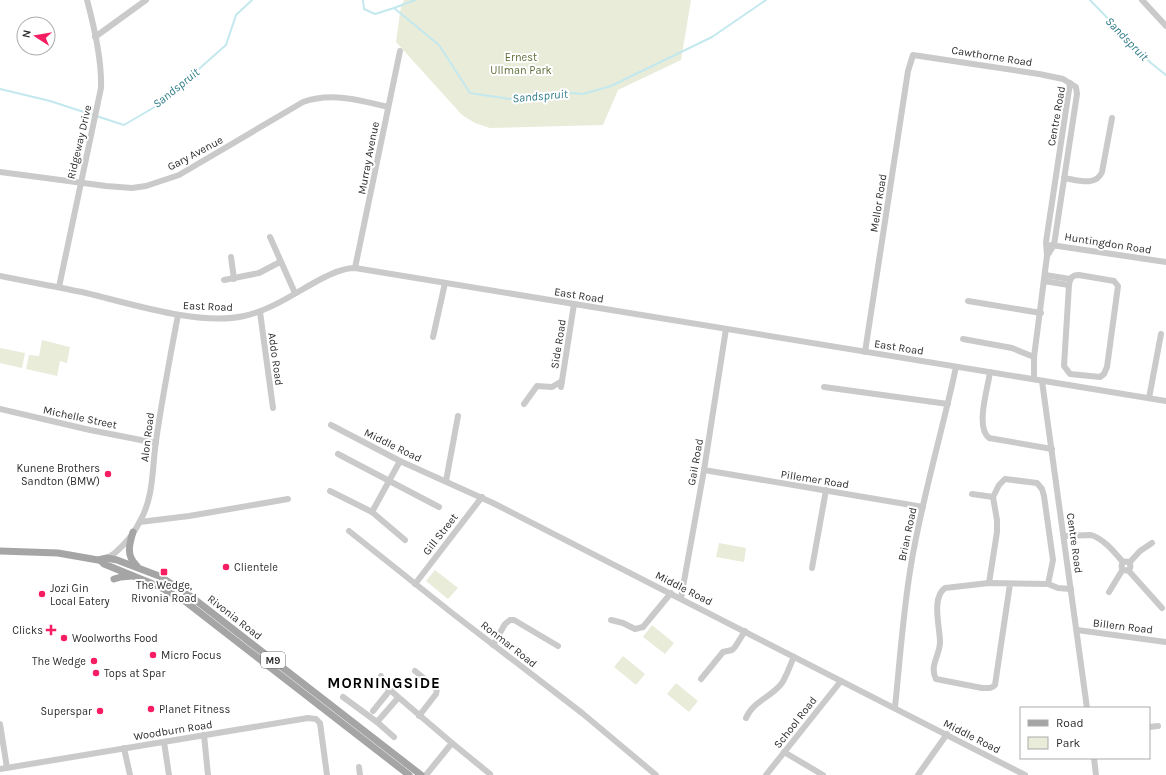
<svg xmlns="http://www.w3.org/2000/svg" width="1166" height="775" font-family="Karla,sans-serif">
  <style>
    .green { fill: #e8ecd9 }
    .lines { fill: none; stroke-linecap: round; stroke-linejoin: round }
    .stream { stroke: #c3e8ee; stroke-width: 2 }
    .minor { stroke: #cacaca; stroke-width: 6 }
    .major { stroke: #a5a5a5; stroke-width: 7 }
    .poi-dot { fill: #f61d62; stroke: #fff; stroke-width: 1.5 }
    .labels { text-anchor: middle; stroke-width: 4; stroke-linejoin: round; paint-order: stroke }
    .shield { fill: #fff; stroke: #6c6c6c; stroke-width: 1 }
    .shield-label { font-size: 10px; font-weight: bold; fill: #2d2d2d }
    .street-label { font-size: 11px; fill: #2d2d2d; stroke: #fff }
    .park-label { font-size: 11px; fill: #5d6d36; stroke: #fff }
    .poi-label { font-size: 11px; fill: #2d2d2d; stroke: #fff; text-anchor: start }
    .water-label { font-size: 12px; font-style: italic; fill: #307c89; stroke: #fff }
    .district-label { font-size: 15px; font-weight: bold; letter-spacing: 1px; fill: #000; stroke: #fff }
  </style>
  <rect width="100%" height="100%" fill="#fff"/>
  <g class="green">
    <polygon points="404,0 691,0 681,60 618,90 603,125 490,128 475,123 462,115 396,42 401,6"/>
    <polygon points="42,340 70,347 67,363 60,361 57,376 26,369 29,355 39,356"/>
    <polygon points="0,348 25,353 22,368 0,363"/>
    <polygon points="719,543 746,548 744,562 716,557"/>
    <polygon points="435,570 458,588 448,599 426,581"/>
    <polygon points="652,625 674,643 665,654 643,637"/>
    <polygon points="623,656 645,674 636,685 614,667"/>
    <polygon points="676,683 698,701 689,712 667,694"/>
  </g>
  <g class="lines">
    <g class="stream">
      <polyline points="363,0 364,9 375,14 394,8 439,45 470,93 510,99 562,92 583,94 611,86 712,37 766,0"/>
      <polyline points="1090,0 1151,63 1166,75"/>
      <polyline points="394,8 415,0"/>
      <polyline points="0,89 50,101 124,125 158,105 226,45 236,15 252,0"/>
    </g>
    <g class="minor">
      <polyline points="1142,0 1166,26"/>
      <polyline points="95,37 146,0"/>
      <path d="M0,172l106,14 26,2 14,-2 33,-11 124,-73c28,-10 57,-2 85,5"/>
      <path d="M1064,178c13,2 32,9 38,-6l10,-54"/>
      <polyline points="270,237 295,293"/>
      <polyline points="1051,245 1166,262"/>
      <polyline points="231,257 234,279"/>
      <polyline points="355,268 400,51"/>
      <polyline points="1045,275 1070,279"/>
      <path d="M1079,275l35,6 4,5 -11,81 -3,7 -4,3 -30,-3 -6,-8 5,-81c1,-7 3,-10 10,-10z"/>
      <path d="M0,276c29,6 58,11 86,17 46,11 113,33 158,23 28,-6 52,-24 77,-37 10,-5 22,-11 34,-11l811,133"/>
      <polyline points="224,280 259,273 280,262"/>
      <polyline points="1044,281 1069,285"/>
      <path d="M59,287l42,-199c1,-27 -7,-62 -14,-88"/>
      <polyline points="968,301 1041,313"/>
      <polyline points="260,312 273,408"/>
      <polyline points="433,337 445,283"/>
      <polyline points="963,339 1012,348 1034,357"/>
      <polyline points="865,352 908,71 913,55 1039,74 1063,79 1076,87 1077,94 1054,245 1047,256"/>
      <path d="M990,372c-2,16 -15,55 -1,66l63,11"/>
      <polyline points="1034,379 1034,357 1047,256 1046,242 1070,83"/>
      <polyline points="1042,381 1087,708"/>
      <polyline points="561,387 574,304"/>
      <polyline points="824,387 948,404"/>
      <polyline points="1149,398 1161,334"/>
      <polyline points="524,404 537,386 552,387 562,381"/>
      <polyline points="0,409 90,430 156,443"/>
      <polyline points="331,425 400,461 493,503 1025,775"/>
      <polyline points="338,454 439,507"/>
      <polyline points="704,470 923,507"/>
      <polyline points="446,481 458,416"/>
      <polyline points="330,491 372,512 405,540"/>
      <polyline points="972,494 993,497"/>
      <polyline points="372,512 400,461"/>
      <polyline points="140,522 189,516 288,499"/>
      <polyline points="349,531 452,613 582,713 656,775"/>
      <path d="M1064,536l27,-1c13,4 23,17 32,27"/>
      <path d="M106,559c3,-3 7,-4 10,-7 9,-8 19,-20 24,-31 14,-24 12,-53 16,-80 6,-42 14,-84 22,-126"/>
      <circle cx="1126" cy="566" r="4.5"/>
      <polyline points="1129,563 1140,551 1152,543"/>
      <polyline points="812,568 826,490"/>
      <polyline points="1128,570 1162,608"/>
      <polyline points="989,583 997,532 997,520 993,497 999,485 1005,479 1037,483 1042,489 1044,496 1053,560 1048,584"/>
      <polyline points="415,584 482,497"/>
      <path d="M1010,584l-15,101c-3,4 -8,3 -13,3l-46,-9c-7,-13 4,-24 4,-37 0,-15 -9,-44 5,-54l44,-5 59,1 10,4 13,1"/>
      <polyline points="1109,592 1123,569"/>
      <polyline points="681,598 704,470 726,329"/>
      <polyline points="611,620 623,623 635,629 643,627 671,593"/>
      <polyline points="1077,630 1166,642"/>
      <polyline points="493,645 505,624 510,620 514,620 558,646"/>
      <polyline points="415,671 437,689 436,694 419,716"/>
      <polyline points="381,676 383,683 390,690 452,743 426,775"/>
      <polyline points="701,679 723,652 732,650 735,647 745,631"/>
      <polyline points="343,697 377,722 398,698"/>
      <path d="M895,707c5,-47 8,-95 16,-142 11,-67 31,-132 45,-198"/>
      <polyline points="373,711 390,690"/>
      <path d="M746,718c7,-17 26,-21 36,-35 5,-8 8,-18 12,-26"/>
      <polyline points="377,722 394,737"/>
      <polyline points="0,724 7,768"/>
      <polyline points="1149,727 1158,726"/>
      <polyline points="204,735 208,775"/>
      <polyline points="164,742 169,775"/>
      <polyline points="452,743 490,774"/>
      <polyline points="124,748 130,775"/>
      <polyline points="784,752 823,775"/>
      <polyline points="1094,758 1096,775"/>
      <polyline points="359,767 360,775"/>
      <polyline points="0,769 308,718 316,719 320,723 327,775"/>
      <polyline points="766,775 841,681"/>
      <polyline points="918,775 947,734"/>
    </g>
    <g class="major">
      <path d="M133,532c-4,13 -7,24 4,34"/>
      <polyline points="0,551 58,553 98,560 107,558 117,560 159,576 189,595 421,775"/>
      <polyline points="100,560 104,564 158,586 186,602 409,775"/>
      <polyline points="114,579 121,577 132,576"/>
    </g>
  </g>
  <g class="poi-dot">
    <circle cx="108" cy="474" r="4"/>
    <circle cx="226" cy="567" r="4"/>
    <rect x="160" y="568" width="8" height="8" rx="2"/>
    <circle cx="42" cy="594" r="4"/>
    <path d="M49 624h4v4h4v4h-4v4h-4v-4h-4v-4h4z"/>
    <circle cx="64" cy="638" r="4"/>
    <circle cx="153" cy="655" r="4"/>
    <circle cx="94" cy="661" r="4"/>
    <circle cx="96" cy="673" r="4"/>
    <circle cx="151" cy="709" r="4"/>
    <circle cx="100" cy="711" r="4"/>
  </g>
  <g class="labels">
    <rect class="shield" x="261" y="652" width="24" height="16" rx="3"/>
    <g class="shield-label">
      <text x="273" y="664">M9</text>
    </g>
    <g class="street-label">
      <text transform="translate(992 56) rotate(9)" y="4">Cawthorne Road</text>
      <text transform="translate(1056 116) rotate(-80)" y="4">Centre Road</text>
      <text transform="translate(79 142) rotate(-77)" y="4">Ridgeway Drive</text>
      <text transform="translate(195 153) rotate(-28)" y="4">Gary Avenue</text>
      <text transform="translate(368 158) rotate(-79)" y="4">Murray Avenue</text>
      <text transform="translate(878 203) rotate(-81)" y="4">Mellor Road</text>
      <text transform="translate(1108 243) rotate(9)" y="4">Huntingdon Road</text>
      <text transform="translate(579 295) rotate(9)" y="4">East Road</text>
      <text transform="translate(208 306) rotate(2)" y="4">East Road</text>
      <text transform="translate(558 344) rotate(-81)" y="4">Side Road</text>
      <text transform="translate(899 347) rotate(9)" y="4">East Road</text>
      <text transform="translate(276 359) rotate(82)" y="4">Addo Road</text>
      <text transform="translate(80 417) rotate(12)" y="4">Michelle Street</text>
      <text transform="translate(147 437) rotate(-83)" y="4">Alon Road</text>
      <text transform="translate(393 445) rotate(26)" y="4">Middle Road</text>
      <text transform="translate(695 462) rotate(-80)" y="4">Gail Road</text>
      <text transform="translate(815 479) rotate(9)" y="4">Pillemer Road</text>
      <text transform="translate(440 534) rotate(-52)" y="4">Gill Street</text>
      <text transform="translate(907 534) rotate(-78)" y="4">Brian Road</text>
      <text transform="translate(1075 543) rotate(82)" y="4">Centre Road</text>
      <text transform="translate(684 588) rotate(27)" y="4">Middle Road</text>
      <text transform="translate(235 617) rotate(38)" y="4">Rivonia Road</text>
      <text transform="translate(1123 626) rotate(7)" y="4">Billern Road</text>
      <text transform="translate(509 644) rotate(38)" y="4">Ronmar Road</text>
      <text transform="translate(795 722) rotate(-52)" y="4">School Road</text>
      <text transform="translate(173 730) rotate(-9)" y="4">Woodburn Road</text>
      <text transform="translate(972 736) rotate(27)" y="4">Middle Road</text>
    </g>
    <g class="park-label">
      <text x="521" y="61">Ernest<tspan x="521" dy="13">Ullman Park</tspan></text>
    </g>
    <g class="poi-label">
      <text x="100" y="472" text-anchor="end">Kunene Brothers<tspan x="100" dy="13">Sandton (BMW)</tspan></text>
      <text x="234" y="571">Clientele</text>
      <text x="164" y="589" text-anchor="middle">The Wedge,<tspan x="164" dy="13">Rivonia Road</tspan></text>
      <text x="50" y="592">Jozi Gin<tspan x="50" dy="13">Local Eatery</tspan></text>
      <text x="43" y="634" text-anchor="end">Clicks</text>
      <text x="72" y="642">Woolworths Food</text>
      <text x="161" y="659">Micro Focus</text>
      <text x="86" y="665" text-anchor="end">The Wedge</text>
      <text x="104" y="677">Tops at Spar</text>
      <text x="159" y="713">Planet Fitness</text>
      <text x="92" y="715" text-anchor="end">Superspar</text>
    </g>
    <g class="water-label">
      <text transform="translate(1127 39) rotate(46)" y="4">Sandspruit</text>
      <text transform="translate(176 88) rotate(-39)" y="4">Sandspruit</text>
      <text transform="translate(540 96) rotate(-5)" y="4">Sandspruit</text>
    </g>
    <g class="district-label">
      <text x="384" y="688">MORNINGSIDE</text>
    </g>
  </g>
  <rect x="1020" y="707" width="130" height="52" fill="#ffffff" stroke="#ababab"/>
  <rect x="1028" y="720" width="20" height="6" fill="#a5a5a5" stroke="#ababab"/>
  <text x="1056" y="727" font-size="12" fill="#2d2d2d">Road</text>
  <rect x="1028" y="737" width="20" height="12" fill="#e8ecd9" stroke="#ababab"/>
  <text x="1056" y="747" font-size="12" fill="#2d2d2d">Park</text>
  <g transform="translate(36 36) rotate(282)"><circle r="19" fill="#ffffff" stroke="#ababab"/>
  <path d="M0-3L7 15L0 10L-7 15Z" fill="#f61d62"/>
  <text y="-6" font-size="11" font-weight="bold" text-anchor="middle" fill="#2d2d2d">N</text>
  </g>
</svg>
